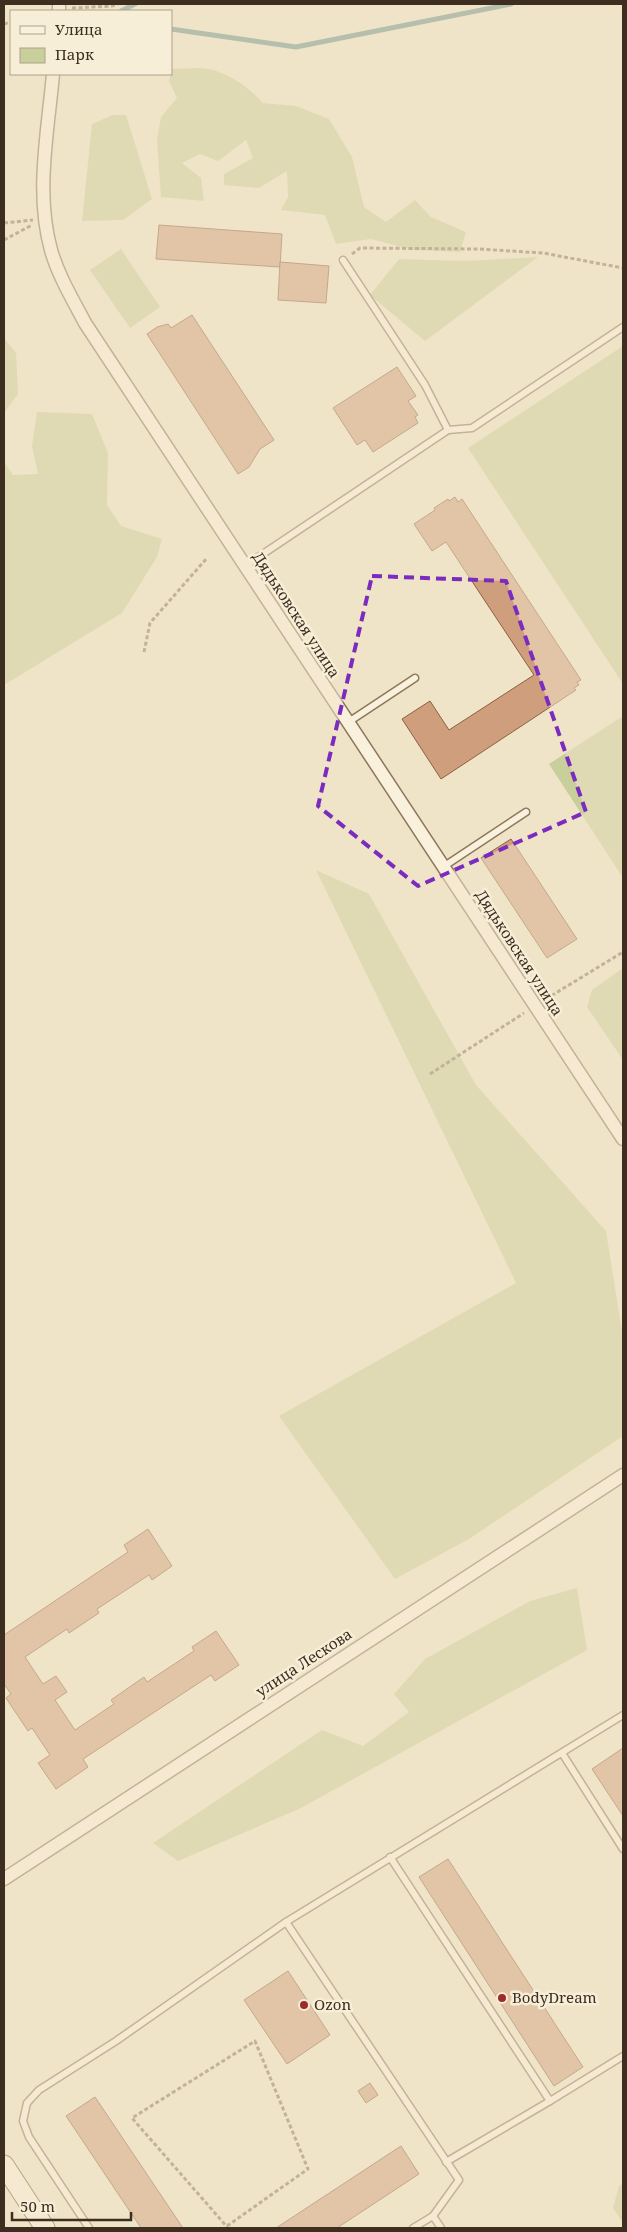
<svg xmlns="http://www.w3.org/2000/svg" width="627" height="2232" font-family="'Noto Serif',serif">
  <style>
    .green { fill: #c9cf9b }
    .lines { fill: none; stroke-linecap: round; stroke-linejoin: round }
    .stream { stroke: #6f938a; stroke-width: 5 }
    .building { fill: #cf9f7d; stroke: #8d5f41 }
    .lane-casing { stroke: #8d765c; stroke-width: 9 }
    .street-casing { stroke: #8d765c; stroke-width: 15 }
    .secondary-casing { stroke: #6f573f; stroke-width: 21 }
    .path { stroke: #8d765c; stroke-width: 3; stroke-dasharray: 4 2.5; stroke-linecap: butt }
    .lane { stroke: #faf1dc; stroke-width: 6 }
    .street { stroke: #faf1dc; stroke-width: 12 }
    .secondary { stroke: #faf1dc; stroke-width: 19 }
    .marked { fill: none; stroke: #7b2cbf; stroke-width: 4; stroke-dasharray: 10 6; stroke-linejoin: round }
    .poi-dot { fill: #9e2a2b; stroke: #f7eed8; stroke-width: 2 }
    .labels { text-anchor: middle; stroke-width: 5; stroke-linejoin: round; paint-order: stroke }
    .street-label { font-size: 15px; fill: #3d2e20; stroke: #f7eed8 }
    .poi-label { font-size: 15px; fill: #3d2e20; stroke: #f7eed8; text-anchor: start }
  </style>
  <rect width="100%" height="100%" fill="#f0e4c8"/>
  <g class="green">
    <path d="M172,69c12,0 25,-2 36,0 22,4 41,19 55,34l33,3 33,13 23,38 12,50 22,15 29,-22 16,17 35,15 -6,20 -47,-2 -42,-11 -35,5 -11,-29 -44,-5 7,-13 -1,-26 -28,17 -35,-3v-11l29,-16 -7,-18 -28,21 -18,-7 -18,9 19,15 3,23 -43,-4 -4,-57 4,-23 16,-19 -8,-17z"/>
    <polygon points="113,115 126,115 152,199 123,220 82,221 92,124"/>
    <polygon points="121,249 160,307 130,328 90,270"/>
    <polygon points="538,257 425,341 370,295 399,259 465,261"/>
    <polygon points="4,338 16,353 18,394 4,413"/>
    <polygon points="623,346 623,684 468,448"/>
    <polygon points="37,412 92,414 108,453 107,505 121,526 162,539 157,557 122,613 4,685 4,462 13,475 38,474 32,446"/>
    <polygon points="623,716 623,878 549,764"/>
    <polygon points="316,870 369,894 476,1085 606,1231 623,1338 623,1436 469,1539 395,1579 279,1416 516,1283"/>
    <polygon points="623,968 623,1060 587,1007 592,990"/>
    <polygon points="577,1588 587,1650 301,1808 178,1861 153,1843 322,1730 363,1746 409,1712 394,1694 425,1659 530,1601"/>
    <polygon points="623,2183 623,2223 613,2208 619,2186"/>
  </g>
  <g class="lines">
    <g class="stream">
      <polyline points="121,11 135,4"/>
      <polyline points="171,29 296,47 511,4"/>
    </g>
  </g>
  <g class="building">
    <polygon points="159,225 282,234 280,267 156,259"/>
    <polygon points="280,262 329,266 326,303 278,300"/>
    <polygon points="192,315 274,440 260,449 249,467 238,474 147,334 157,327 168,324 171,328"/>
    <polygon points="397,367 416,396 408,401 418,415 415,417 418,423 373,452 365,440 357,445 333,408"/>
    <polygon points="455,497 458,502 462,499 581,680 577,682 579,685 574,688 576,690 441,779 402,719 430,701 449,730 534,675 446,542 432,551 414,524 435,510 434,508 448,499 449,501"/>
    <polygon points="511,839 577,939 547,958 481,858"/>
    <polygon points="148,1529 172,1566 152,1580 149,1575 97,1609 99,1613 69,1633 67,1629 25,1657 43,1684 56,1676 67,1692 55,1700 75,1730 114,1704 111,1700 144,1677 147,1682 194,1651 192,1647 216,1631 239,1665 215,1681 211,1675 83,1759 88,1767 56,1789 38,1763 50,1755 32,1728 28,1731 6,1698 11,1694 4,1684 4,1635 128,1552 124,1545"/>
    <polygon points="623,1748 623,1816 592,1769"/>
    <polygon points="448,1859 583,2067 554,2086 419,1877"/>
    <polygon points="288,1971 330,2035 287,2064 244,2000"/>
    <polygon points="370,2083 378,2095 366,2103 358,2091"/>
    <polygon points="95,2097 183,2228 141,2228 66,2116"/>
    <polygon points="401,2146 419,2174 337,2228 276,2228"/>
  </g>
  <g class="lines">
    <defs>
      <g id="lane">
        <polyline points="448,430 472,428 623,327"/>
        <polyline points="245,566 448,430 425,385 343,260"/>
        <polyline points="347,723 415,678"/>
        <polyline points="443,867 526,812"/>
        <polyline points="562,1753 623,1849"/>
        <polyline points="390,1857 550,2101 446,2162"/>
        <polyline points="286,1922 623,1715"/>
        <polyline points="550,2101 623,2056"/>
        <polyline points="89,2228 29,2137 23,2121 27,2103 39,2090 116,2041 286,1922 459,2180 433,2216 441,2228"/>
        <polyline points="413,2228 433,2216"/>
      </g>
      <g id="street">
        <polyline points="59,11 59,4"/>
        <path d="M53,74c-5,57 -18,119 -2,176 7,25 22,50 34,73l538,816"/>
        <polyline points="4,1879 623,1475"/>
      </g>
      <polyline id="secondary" points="4,2165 45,2228"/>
    </defs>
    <use href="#lane" class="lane-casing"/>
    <use href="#street" class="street-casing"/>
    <use href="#secondary" class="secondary-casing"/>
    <g class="path">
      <polyline points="72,8 112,6 118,4"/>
      <polyline points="4,24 11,22"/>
      <polyline points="4,223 33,220"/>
      <polyline points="4,240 32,225"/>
      <polyline points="352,254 360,248 479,249 543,253 623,268"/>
      <polyline points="144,652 150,623 207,558"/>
      <polyline points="546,999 623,952"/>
      <polyline points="430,1074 524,1013"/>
      <polyline points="227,2226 308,2169 255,2041 132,2118 228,2228"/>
    </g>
    <use href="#lane" class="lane"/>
    <use href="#street" class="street"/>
    <use href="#secondary" class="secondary"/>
  </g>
  <path d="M0 0H627V2232H0ZM372,576l134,5 80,231 -168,74 -100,-80z" fill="#f0e4c8" fill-opacity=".55" fill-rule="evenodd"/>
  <path class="marked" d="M372,576l134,5 80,231 -168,74 -100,-80z"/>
  <g class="poi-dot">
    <circle cx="502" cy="1998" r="5"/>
    <circle cx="304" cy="2005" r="5"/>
  </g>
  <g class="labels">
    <g class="street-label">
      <text transform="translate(296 615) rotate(57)" y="5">Дядьковская улица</text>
      <text transform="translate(519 953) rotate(57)" y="5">Дядьковская улица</text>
      <text transform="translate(304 1663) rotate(-33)" y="5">улица Лескова</text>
    </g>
    <g class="poi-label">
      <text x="512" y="2003">BodyDream</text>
      <text x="314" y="2010">Ozon</text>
    </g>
  </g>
  <rect width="627" height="2232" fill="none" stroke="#3d2e20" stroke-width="10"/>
  <rect x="10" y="10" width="162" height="65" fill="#f7eed8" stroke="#ada18e"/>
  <rect x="20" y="26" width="25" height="8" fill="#faf1dc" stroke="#ada18e"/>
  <text x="55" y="35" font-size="15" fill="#3d2e20">Улица</text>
  <rect x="20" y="48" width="25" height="15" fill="#c9cf9b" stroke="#ada18e"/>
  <text x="55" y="60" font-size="15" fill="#3d2e20">Парк</text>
  <path d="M12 2212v8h119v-8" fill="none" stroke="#3d2e20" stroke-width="2.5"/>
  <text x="20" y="2212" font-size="15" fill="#3d2e20" stroke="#f7eed8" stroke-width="4" paint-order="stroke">50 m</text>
</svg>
